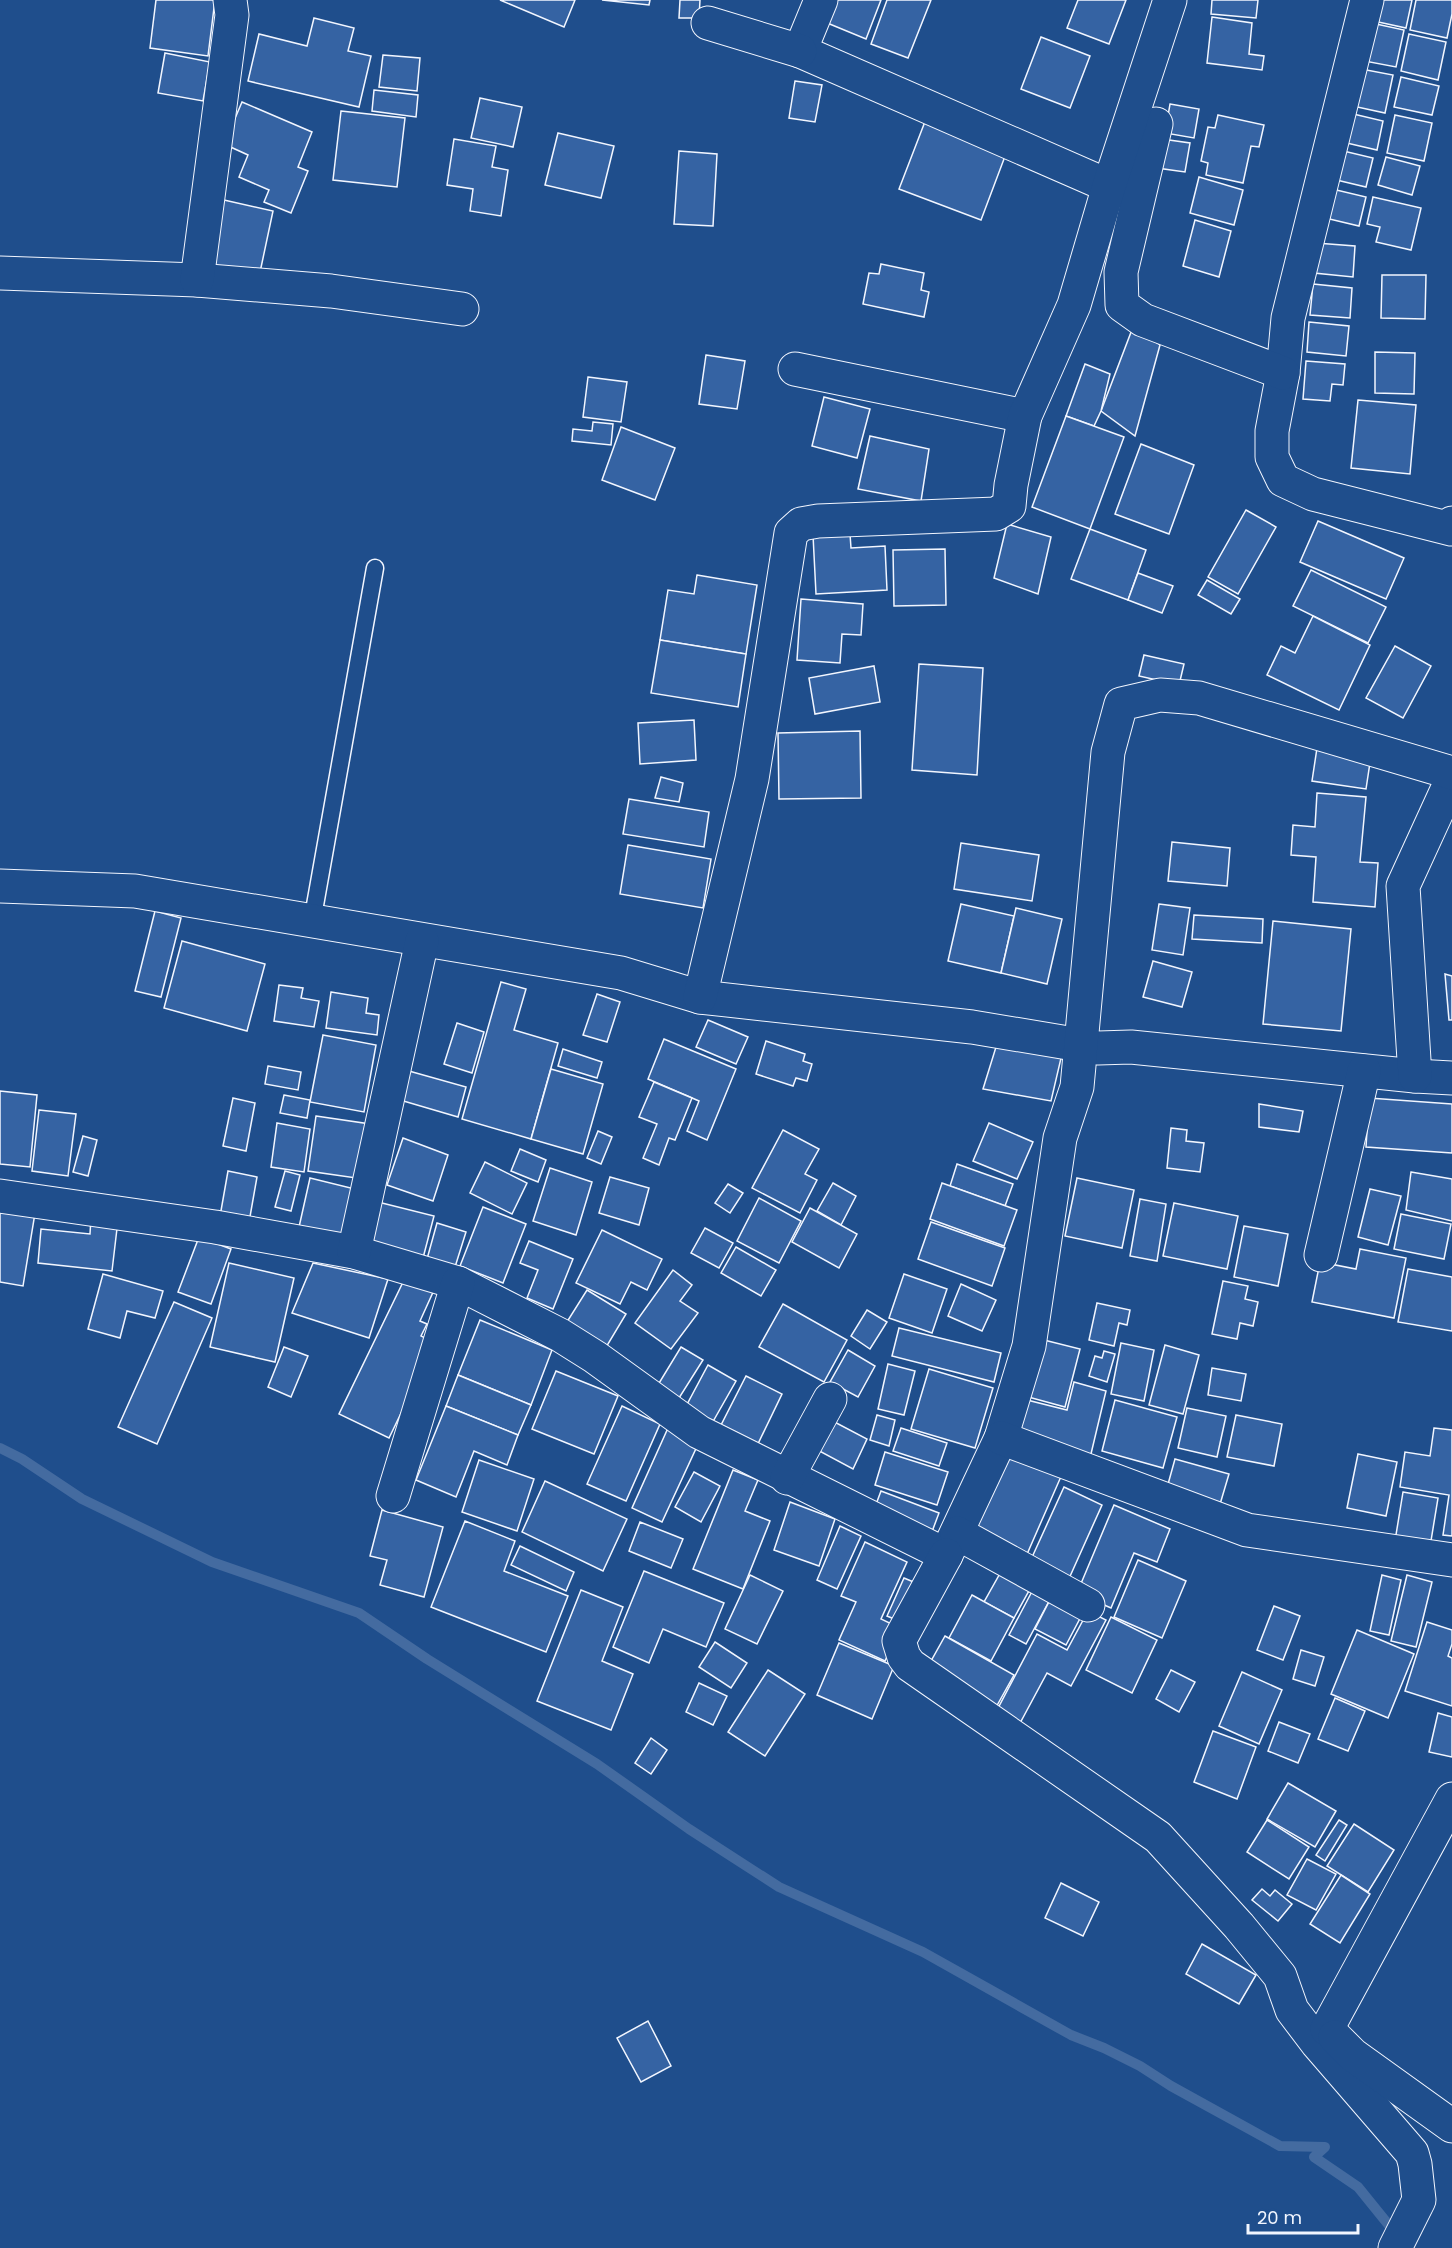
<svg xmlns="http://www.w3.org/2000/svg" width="1452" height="2248" font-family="Poppins,sans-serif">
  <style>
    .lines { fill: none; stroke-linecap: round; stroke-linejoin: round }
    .stream { stroke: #446ba0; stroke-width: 10 }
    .building { fill: #3563a3; stroke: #f2f6ff; stroke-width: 1.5 }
    .lane-casing { stroke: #f2f6ff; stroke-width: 19 }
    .street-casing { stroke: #f2f6ff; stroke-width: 35 }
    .lane { stroke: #1f4e8c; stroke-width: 16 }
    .street { stroke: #1f4e8c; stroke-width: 33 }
  </style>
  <rect width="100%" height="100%" fill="#1f4e8c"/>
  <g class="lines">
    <polyline class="stream" points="0,1448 22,1459 82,1499 212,1562 359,1613 427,1659 597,1764 689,1829 779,1887 923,1952 1071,2035 1104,2048 1140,2066 1171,2086 1280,2146 1325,2147 1314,2157 1358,2187 1396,2234"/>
  </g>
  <g class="building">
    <polygon points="156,0 215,0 208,56 150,48"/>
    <polygon points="500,0 575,0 564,27"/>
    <polygon points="602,0 650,0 649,5"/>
    <polygon points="680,0 700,0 699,18 679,18"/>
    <polygon points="828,0 881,0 866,39 820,20"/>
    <polygon points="887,0 931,0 908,58 871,44"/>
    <polygon points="1078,0 1126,0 1109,44 1067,28"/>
    <polygon points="1212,0 1258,0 1256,18 1211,14"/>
    <polygon points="1373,0 1412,0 1406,28 1369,20"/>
    <polygon points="1416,0 1452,0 1452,14 1447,38 1410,30"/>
    <polygon points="1212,17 1252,23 1249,54 1264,56 1262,70 1207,63"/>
    <polygon points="314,18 354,28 348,51 371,56 359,107 248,81 259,34 307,46"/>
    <polygon points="1367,22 1404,30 1396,67 1359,60"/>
    <polygon points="1409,34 1446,42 1438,80 1401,71"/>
    <polygon points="1041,37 1090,56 1070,108 1021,89"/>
    <polygon points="165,53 210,62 203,101 158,93"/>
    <polygon points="383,55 420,58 417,91 379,87"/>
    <polygon points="1356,68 1393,75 1385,113 1348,105"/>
    <polygon points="1401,77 1439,86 1432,115 1394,107"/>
    <polygon points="795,81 822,85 815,122 789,118"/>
    <polygon points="374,90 418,95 416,117 372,111"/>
    <polygon points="480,98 522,107 513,147 471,138"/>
    <polygon points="242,102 312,132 298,167 308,171 291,213 264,202 269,190 239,177 248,155 224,144"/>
    <polygon points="1170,104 1199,109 1194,138 1165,133"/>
    <polygon points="341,111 405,118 397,187 333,180"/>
    <polygon points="1345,112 1383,121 1377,150 1338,141"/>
    <polygon points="1218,115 1264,125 1259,147 1251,146 1243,183 1206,175 1208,163 1201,161 1208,127 1215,128"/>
    <polygon points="1395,115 1432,123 1424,161 1387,153"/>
    <polygon points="926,119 1007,151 981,220 899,189"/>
    <polygon points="558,133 614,146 601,198 545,185"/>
    <polygon points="454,139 496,146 492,167 508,170 501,216 470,211 473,189 447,185"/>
    <polygon points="1162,139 1190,143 1185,172 1157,168"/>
    <polygon points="1335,149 1373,158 1366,187 1328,178"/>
    <polygon points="679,151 717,154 713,226 674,224"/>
    <polygon points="1386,157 1420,166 1412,195 1378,185"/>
    <polygon points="1199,177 1243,190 1234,225 1190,213"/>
    <polygon points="1328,188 1366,197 1359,226 1321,217"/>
    <polygon points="1373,197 1421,208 1411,250 1376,242 1380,227 1367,224"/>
    <polygon points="224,200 273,211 259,277 209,265"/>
    <polygon points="1195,220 1231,231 1219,277 1183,266"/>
    <polygon points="1316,243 1355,246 1353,277 1314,273"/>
    <polygon points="881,264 924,273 921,290 929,292 924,317 863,304 869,273 879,274"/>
    <polygon points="1382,275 1426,275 1425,319 1381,318"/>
    <polygon points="1313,284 1352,288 1350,318 1310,315"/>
    <polygon points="1309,322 1349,326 1346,356 1307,352"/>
    <polygon points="1133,327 1160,345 1135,436 1101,411"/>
    <polygon points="1375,352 1415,353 1414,394 1375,393"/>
    <polygon points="706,355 745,361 737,409 699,404"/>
    <polygon points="1306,361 1345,364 1343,385 1332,384 1330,401 1303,399"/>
    <polygon points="1085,364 1110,374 1101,411 1094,426 1066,416"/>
    <polygon points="588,377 627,382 621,422 583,417"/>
    <polygon points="824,397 870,409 857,458 812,446"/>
    <polygon points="1358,400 1416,405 1410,474 1351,468"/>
    <polygon points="1066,416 1124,437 1090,529 1032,507"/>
    <polygon points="593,422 613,424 611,445 572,441 573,429 592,431"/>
    <polygon points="621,427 675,448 655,500 602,480"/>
    <polygon points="870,436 929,449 921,501 858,489"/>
    <polygon points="1141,444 1194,465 1169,534 1115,514"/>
    <polygon points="1246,510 1276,527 1238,594 1208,577"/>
    <polygon points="1318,521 1404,558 1386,599 1300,562"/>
    <polygon points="1007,524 1051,537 1038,594 994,578"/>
    <polygon points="1090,529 1146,550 1128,600 1071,579"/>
    <polygon points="850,534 851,548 885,546 887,590 816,594 813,535"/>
    <polygon points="945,549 946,605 894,606 893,550"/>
    <polygon points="1311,570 1386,607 1368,643 1293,606"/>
    <polygon points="1138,573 1173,586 1162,613 1128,600"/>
    <polygon points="697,575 757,585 746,654 660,640 668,590 694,594"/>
    <polygon points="1207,580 1240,599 1231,614 1198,595"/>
    <polygon points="801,599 863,604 861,635 842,634 840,663 797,660"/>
    <polygon points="1313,616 1370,645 1339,710 1267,675 1281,646 1295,653"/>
    <polygon points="660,640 746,654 738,707 651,693"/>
    <polygon points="1395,646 1431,666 1403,718 1366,698"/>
    <polygon points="1144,655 1184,664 1179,685 1139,676"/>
    <polygon points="919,664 983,668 977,775 912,770"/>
    <polygon points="874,666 880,702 815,714 809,678"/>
    <polygon points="694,720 696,760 640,764 638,723"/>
    <polygon points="860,731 861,798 779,799 778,733"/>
    <polygon points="1317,748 1371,756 1366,789 1312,781"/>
    <polygon points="661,777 683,783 679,802 655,798"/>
    <polygon points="1317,793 1366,797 1360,862 1378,863 1375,907 1313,902 1316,857 1291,855 1293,825 1315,827"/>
    <polygon points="629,799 709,812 704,847 623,834"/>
    <polygon points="1172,842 1230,848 1227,886 1168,881"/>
    <polygon points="961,843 1039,855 1032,901 954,889"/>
    <polygon points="628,845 711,859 703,908 620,894"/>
    <polygon points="961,904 1014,916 1001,973 948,961"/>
    <polygon points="1159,904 1190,908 1183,955 1152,950"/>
    <polygon points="1016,908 1062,919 1047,984 1001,973"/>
    <polygon points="155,911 181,918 161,997 135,991"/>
    <polygon points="1194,915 1263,919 1262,943 1192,939"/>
    <polygon points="1273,921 1351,929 1341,1031 1263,1024"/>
    <polygon points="182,941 265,964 247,1031 164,1008"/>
    <polygon points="1153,961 1192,972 1182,1007 1143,997"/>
    <polygon points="1445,974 1452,976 1452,1020 1449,1020"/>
    <polygon points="501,982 526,989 514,1030 558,1043 531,1139 462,1119"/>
    <polygon points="279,985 303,988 301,998 319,1001 314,1027 274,1021"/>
    <polygon points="331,992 368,998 366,1013 379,1015 377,1035 326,1028"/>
    <polygon points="597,994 620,1002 607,1042 583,1035"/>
    <polygon points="708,1020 748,1037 736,1064 696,1047"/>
    <polygon points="457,1023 484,1032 472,1073 444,1064"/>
    <polygon points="323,1035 376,1045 364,1112 310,1102"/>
    <polygon points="664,1039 736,1069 707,1140 687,1131 699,1101 648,1079"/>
    <polygon points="766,1041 805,1054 803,1061 812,1064 807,1081 796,1078 793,1086 756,1074"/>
    <polygon points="996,1047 1062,1054 1051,1101 983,1089"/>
    <polygon points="563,1049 602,1062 597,1078 558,1066"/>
    <polygon points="268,1066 301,1072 298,1090 265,1084"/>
    <polygon points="551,1069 603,1084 583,1154 531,1139"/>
    <polygon points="409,1071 466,1087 458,1117 400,1100"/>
    <polygon points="654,1082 692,1098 675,1140 669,1138 659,1165 643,1158 657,1124 639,1117"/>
    <polygon points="0,1091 37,1095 30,1167 0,1164"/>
    <polygon points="284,1095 310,1100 307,1118 280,1113"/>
    <polygon points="233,1098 255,1103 246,1151 223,1146"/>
    <polygon points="1369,1098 1452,1104 1452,1153 1366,1147"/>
    <polygon points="1259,1104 1303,1111 1299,1132 1259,1127"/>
    <polygon points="39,1110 76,1114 68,1176 32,1171"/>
    <polygon points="316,1116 370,1124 363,1179 308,1171"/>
    <polygon points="277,1123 310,1129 304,1172 271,1167"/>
    <polygon points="989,1123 1033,1142 1017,1179 973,1161"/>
    <polygon points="1171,1128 1187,1130 1186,1141 1204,1143 1200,1172 1167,1168"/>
    <polygon points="783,1130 819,1149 805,1174 817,1180 800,1213 752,1188"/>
    <polygon points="598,1131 612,1137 601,1164 587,1158"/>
    <polygon points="83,1136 97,1140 88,1176 73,1172"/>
    <polygon points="403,1138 448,1155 433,1201 387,1185"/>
    <polygon points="520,1149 546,1160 538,1182 511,1171"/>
    <polygon points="485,1162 527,1183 512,1214 470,1193"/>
    <polygon points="957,1164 1013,1184 1005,1206 950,1186"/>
    <polygon points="550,1168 592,1182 576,1235 533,1221"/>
    <polygon points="228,1171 257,1177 248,1228 219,1222"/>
    <polygon points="285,1171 300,1175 291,1211 275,1207"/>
    <polygon points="1411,1172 1452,1179 1452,1221 1406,1210"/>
    <polygon points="610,1177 649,1188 639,1225 599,1213"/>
    <polygon points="310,1178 363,1191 350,1248 297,1236"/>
    <polygon points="1077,1178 1134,1190 1122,1248 1065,1236"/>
    <polygon points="833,1183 856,1196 841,1225 817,1211"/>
    <polygon points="942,1183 1017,1210 1004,1246 930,1219"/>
    <polygon points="728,1184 743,1193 730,1213 715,1203"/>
    <polygon points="1370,1189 1401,1196 1388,1245 1358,1237"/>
    <polygon points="759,1198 801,1221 779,1263 737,1241"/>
    <polygon points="1140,1199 1166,1204 1157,1261 1130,1256"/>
    <polygon points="374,1201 434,1216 423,1258 364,1243"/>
    <polygon points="1174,1203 1238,1216 1227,1269 1163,1256"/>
    <polygon points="0,1207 35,1213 23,1286 0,1282"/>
    <polygon points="483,1207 526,1224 503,1283 460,1266"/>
    <polygon points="810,1208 857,1234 839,1268 792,1242"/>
    <polygon points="1401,1214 1451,1224 1444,1259 1394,1249"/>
    <polygon points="91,1217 118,1220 112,1271 38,1263 41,1229 90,1234"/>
    <polygon points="931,1222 1005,1248 992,1286 918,1259"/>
    <polygon points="437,1223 466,1232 455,1267 427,1259"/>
    <polygon points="1244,1226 1288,1234 1278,1286 1234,1277"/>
    <polygon points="705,1228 733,1243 719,1268 691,1253"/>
    <polygon points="602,1230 662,1259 647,1290 631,1282 620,1304 576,1283"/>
    <polygon points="199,1237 231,1249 211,1304 178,1292"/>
    <polygon points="529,1241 573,1259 553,1309 527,1298 538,1270 520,1263"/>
    <polygon points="736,1247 776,1270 761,1296 721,1273"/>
    <polygon points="1360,1249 1406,1258 1394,1318 1312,1302 1320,1262 1356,1269"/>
    <polygon points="229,1263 294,1278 275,1362 210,1347"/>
    <polygon points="313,1263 388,1279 369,1338 292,1313"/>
    <polygon points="1408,1269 1452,1277 1452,1331 1398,1322"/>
    <polygon points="673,1270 692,1285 680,1301 698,1313 671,1349 635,1323"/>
    <polygon points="103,1274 163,1291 155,1318 127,1311 120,1338 88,1329"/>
    <polygon points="904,1274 947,1289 932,1333 889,1318"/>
    <polygon points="406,1276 434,1290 420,1321 427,1324 421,1336 435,1343 389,1438 339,1414"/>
    <polygon points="1223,1281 1248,1286 1245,1299 1258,1302 1253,1326 1240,1323 1237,1339 1212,1334"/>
    <polygon points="961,1284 996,1300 982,1331 948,1316"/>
    <polygon points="587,1290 626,1314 605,1349 565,1325"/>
    <polygon points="174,1302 212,1318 157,1444 118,1427"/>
    <polygon points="1097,1303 1130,1310 1127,1325 1119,1323 1114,1346 1089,1340"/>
    <polygon points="783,1304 847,1340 824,1382 759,1347"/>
    <polygon points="867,1310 887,1322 870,1349 851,1336"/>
    <polygon points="480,1320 552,1350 531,1405 458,1375"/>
    <polygon points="899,1328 1001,1353 994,1382 892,1356"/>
    <polygon points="1036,1338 1080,1349 1065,1407 1021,1395"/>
    <polygon points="1121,1343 1154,1350 1144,1401 1111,1394"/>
    <polygon points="1165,1345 1199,1355 1183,1414 1149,1405"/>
    <polygon points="284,1347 308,1356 291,1397 268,1387"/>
    <polygon points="681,1347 703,1360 674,1406 653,1393"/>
    <polygon points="848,1350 875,1366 858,1397 830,1382"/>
    <polygon points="1104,1351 1115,1354 1107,1382 1089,1376 1095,1356 1102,1358"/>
    <polygon points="888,1364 915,1371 904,1415 878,1409"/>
    <polygon points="708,1365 736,1381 711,1425 684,1410"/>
    <polygon points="1212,1368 1246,1374 1241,1401 1208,1395"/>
    <polygon points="929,1369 993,1388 975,1448 911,1429"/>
    <polygon points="556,1371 618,1396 594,1454 532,1429"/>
    <polygon points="458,1375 531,1405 518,1435 446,1406"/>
    <polygon points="746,1376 782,1394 755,1450 718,1431"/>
    <polygon points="1074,1382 1106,1391 1090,1458 1014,1439 1023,1399 1067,1410"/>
    <polygon points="1115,1400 1177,1417 1163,1468 1102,1451"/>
    <polygon points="446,1406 518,1435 507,1465 474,1451 456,1497 416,1480"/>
    <polygon points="622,1406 660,1424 626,1501 587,1484"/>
    <polygon points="1187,1408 1226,1416 1217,1457 1178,1448"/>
    <polygon points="877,1415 895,1420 889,1446 870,1440"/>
    <polygon points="1236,1415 1282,1424 1274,1466 1227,1457"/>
    <polygon points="825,1417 867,1439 853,1469 810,1446"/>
    <polygon points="668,1428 699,1442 662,1522 632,1508"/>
    <polygon points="901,1428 947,1443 939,1466 893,1451"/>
    <polygon points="1434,1428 1452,1430 1452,1536 1443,1535 1449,1495 1400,1487 1405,1452 1430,1456"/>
    <polygon points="1003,1446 1063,1472 1024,1561 963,1534"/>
    <polygon points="885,1452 948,1472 937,1505 875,1485"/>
    <polygon points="1358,1454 1397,1462 1386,1516 1347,1508"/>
    <polygon points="1175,1459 1229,1474 1218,1511 1165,1495"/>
    <polygon points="479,1460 534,1479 517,1531 462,1512"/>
    <polygon points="733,1470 758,1480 745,1511 770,1521 743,1589 693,1569"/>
    <polygon points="694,1472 720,1486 701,1522 675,1507"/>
    <polygon points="545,1481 627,1519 603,1571 522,1532"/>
    <polygon points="1064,1487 1102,1505 1067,1583 1028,1566"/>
    <polygon points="881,1491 939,1513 930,1537 872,1515"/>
    <polygon points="1403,1492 1438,1498 1429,1553 1394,1547"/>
    <polygon points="790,1502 835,1519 819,1566 774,1550"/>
    <polygon points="1114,1505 1170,1529 1157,1562 1134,1553 1111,1608 1077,1593"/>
    <polygon points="382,1510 443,1527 424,1597 380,1585 387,1560 370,1556"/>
    <polygon points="465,1521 515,1541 504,1571 568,1596 546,1652 431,1607"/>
    <polygon points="640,1522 683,1539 671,1568 629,1551"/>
    <polygon points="840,1526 861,1536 837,1589 817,1580"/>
    <polygon points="865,1542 907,1562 881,1619 900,1628 885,1661 839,1640 856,1602 841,1596"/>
    <polygon points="520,1546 574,1572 566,1591 511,1565"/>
    <polygon points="1138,1560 1186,1581 1162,1638 1114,1617"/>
    <polygon points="1007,1561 1036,1578 1014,1618 984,1602"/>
    <polygon points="644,1571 724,1603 706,1647 663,1629 649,1663 613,1647"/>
    <polygon points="750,1575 783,1591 757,1644 725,1629"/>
    <polygon points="1382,1575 1401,1580 1389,1635 1370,1631"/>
    <polygon points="1407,1575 1432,1582 1416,1647 1391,1641"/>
    <polygon points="904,1578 923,1586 906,1624 887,1616"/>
    <polygon points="1037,1582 1054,1592 1026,1644 1009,1635"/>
    <polygon points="581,1590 623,1607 602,1661 633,1674 611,1730 537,1701"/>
    <polygon points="1054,1592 1085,1609 1066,1645 1035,1629"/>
    <polygon points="972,1595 1014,1618 991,1661 949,1638"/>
    <polygon points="1274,1606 1300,1616 1283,1660 1257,1650"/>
    <polygon points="1088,1611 1106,1620 1071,1686 1047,1673 1019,1725 996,1712 1037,1634 1067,1650"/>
    <polygon points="1111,1617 1157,1640 1132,1693 1086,1670"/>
    <polygon points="1427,1622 1452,1630 1452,1644 1448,1656 1452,1658 1452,1706 1405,1691"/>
    <polygon points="1357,1630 1414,1654 1388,1718 1331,1694"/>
    <polygon points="945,1636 1014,1675 995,1709 926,1670"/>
    <polygon points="715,1642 747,1663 731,1688 699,1667"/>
    <polygon points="839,1643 894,1666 872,1719 817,1695"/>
    <polygon points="1301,1650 1324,1657 1315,1686 1293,1679"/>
    <polygon points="768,1670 805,1694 765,1756 728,1732"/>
    <polygon points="1171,1670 1195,1682 1179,1712 1156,1699"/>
    <polygon points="1242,1672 1282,1690 1259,1744 1219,1726"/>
    <polygon points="699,1683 727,1696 713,1725 686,1712"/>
    <polygon points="1335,1698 1365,1711 1348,1751 1318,1739"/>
    <polygon points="1438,1713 1452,1717 1452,1757 1429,1752"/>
    <polygon points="1279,1722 1310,1734 1298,1763 1268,1751"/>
    <polygon points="1213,1731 1256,1747 1237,1799 1194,1782"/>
    <polygon points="651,1738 667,1750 651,1774 635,1763"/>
    <polygon points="1288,1783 1336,1811 1315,1847 1267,1819"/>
    <polygon points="1267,1820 1309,1847 1289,1879 1247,1852"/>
    <polygon points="1339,1820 1347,1825 1325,1861 1316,1855"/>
    <polygon points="1354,1824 1394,1850 1368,1892 1327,1866"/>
    <polygon points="1307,1859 1336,1874 1316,1910 1287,1895"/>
    <polygon points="1341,1875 1370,1894 1340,1943 1310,1924"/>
    <polygon points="1061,1883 1099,1902 1083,1936 1045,1918"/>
    <polygon points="1262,1889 1270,1896 1275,1890 1292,1904 1278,1921 1252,1900"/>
    <polygon points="1202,1944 1256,1975 1239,2004 1186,1974"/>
    <polygon points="648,2021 671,2066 641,2082 617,2038"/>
  </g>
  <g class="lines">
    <defs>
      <polyline id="lane" points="312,922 375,568"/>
      <g id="street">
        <polyline points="821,0 800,51 1109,186"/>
        <polyline points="1367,0 1288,318 1283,373 1272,431 1272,457 1283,480 1313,494 1451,529 1452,523"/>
        <polyline points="708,23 800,51"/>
        <polyline points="1156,124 1121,272 1122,305 1143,320 1283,373"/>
        <polyline points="0,273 197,280 331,291 462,309"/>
        <polyline points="197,280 232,15 230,0"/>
        <polyline points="795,369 1025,416"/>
        <polyline points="0,886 135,891 621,973 700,997 972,1027 1098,1048 1131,1047 1415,1076 1452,1078"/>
        <polyline points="700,997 752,779 791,533 801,524 818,521 996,514 1009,506 1011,485 1025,416 1074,305 1109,186 1170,0"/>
        <polyline points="1415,1076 1403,886 1452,779"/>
        <polyline points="0,1196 215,1227 354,1252 458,1283 560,1335 595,1357 699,1432 946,1555 1001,1438 1029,1346 1060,1138 1077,1087 1108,752 1121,704 1160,695 1199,698 1452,773"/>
        <polyline points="354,1252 422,941"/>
        <polyline points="1321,1255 1364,1071"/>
        <polyline points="1001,1438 1247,1530 1452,1560"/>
        <polyline points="787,1478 830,1399"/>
        <polyline points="393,1496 458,1283"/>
        <polyline points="957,1533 1088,1605"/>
        <polyline points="946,1555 899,1641 904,1657 910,1665 1158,1837 1239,1926 1280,1976 1292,2010 1317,2043 1412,2153 1415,2164 1419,2200 1395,2248"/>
        <polyline points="1327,2029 1452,1799"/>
        <polyline points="1335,2037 1353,2055 1452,2126"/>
      </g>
    </defs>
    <use href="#lane" class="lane-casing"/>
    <use href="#street" class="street-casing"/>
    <use href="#lane" class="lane"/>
    <use href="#street" class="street"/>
  </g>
  <path d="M1248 2224v9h110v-9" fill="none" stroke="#f2f6ff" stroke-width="3"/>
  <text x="1257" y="2224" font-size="18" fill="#f2f6ff" stroke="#1f4e8c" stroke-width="4.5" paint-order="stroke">20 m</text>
</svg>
